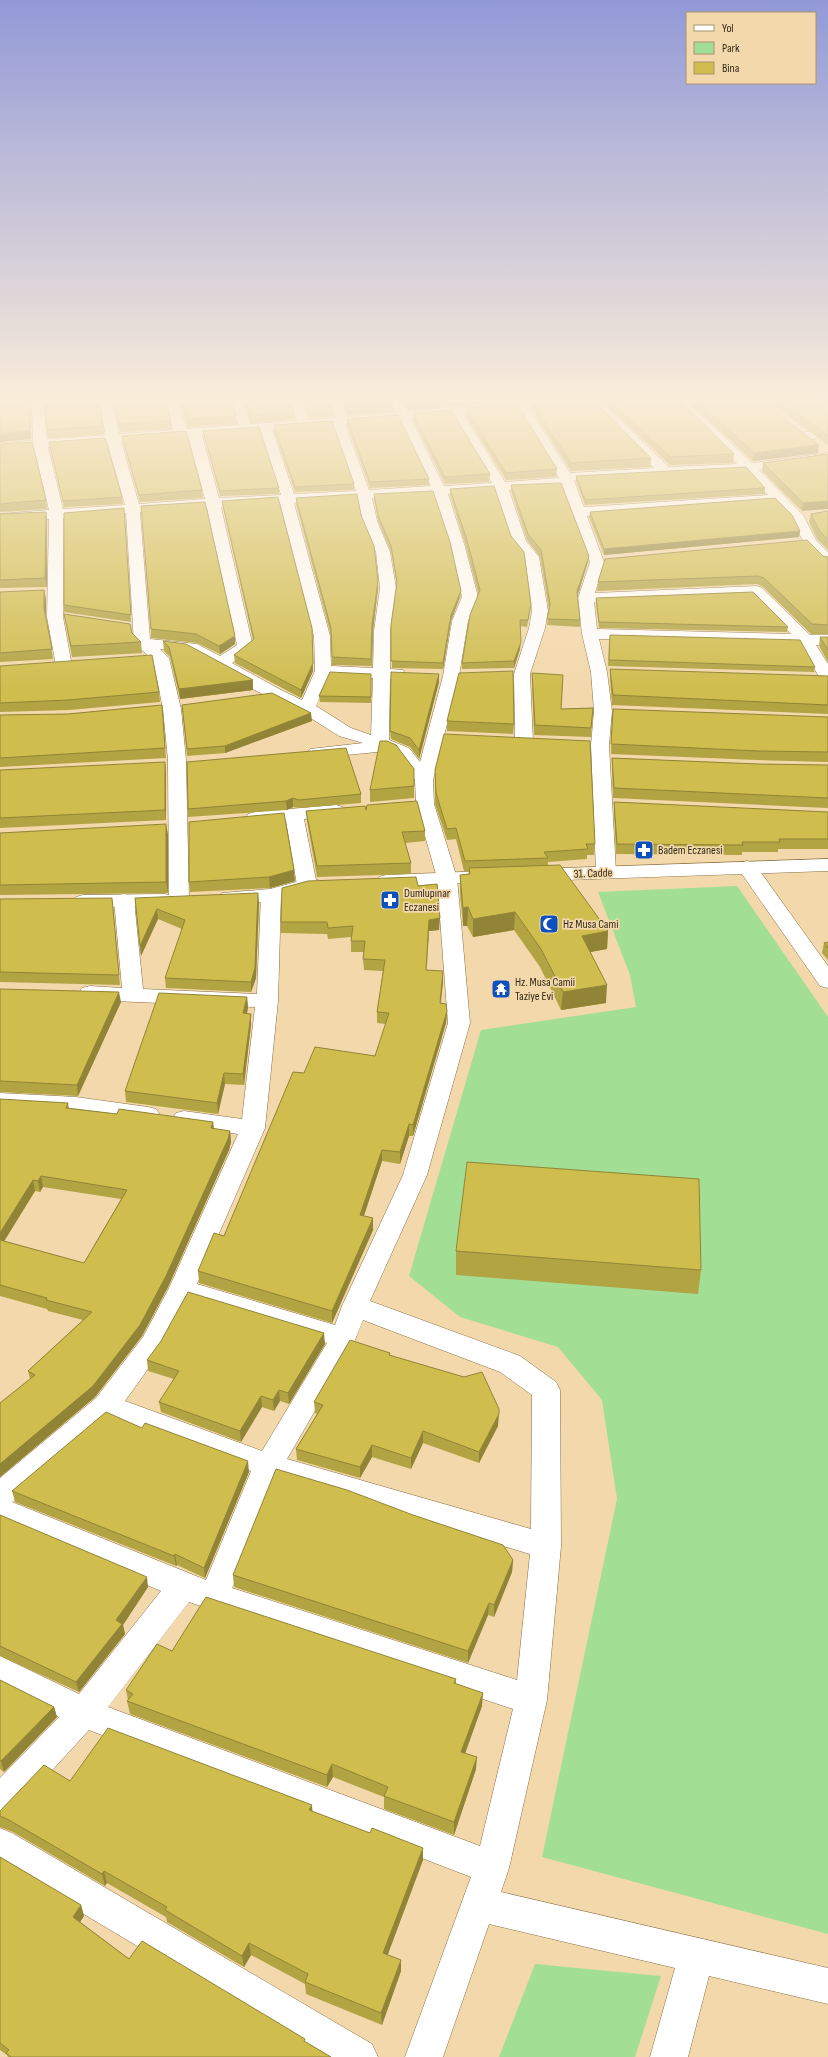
<svg xmlns="http://www.w3.org/2000/svg" width="828" height="2057" font-family="'Sofia Sans Condensed',sans-serif">
  <style>
    .green { fill: #a2df95 }
    .lines { fill: none; stroke-linecap: round; stroke-linejoin: round }
    .street-casing { stroke: #887045; stroke-width: 1 }
    .secondary-casing { stroke: #887045; stroke-width: 1 }
    .street { fill: #fff; fill-rule: evenodd }
    .secondary { fill: #fff; fill-rule: evenodd }
    .wall { fill: #b2a343; fill-rule: evenodd }
    .shaded-wall { fill: #918437 }
    .building { fill: #cfbd4e; stroke: #918437 }
    .labels { text-anchor: middle; stroke-width: 3.5; stroke-linejoin: round; paint-order: stroke }
    .poi-label { font-size: 12px; fill: #342a18; stroke: #f3d8ab; text-anchor: start }
    .street-label { font-size: 12px; fill: #342a18; stroke: #f3d8ab }
  </style>
  <rect width="100%" height="100%" fill="#f3d8ab"/>
  <g class="green">
    <polygon points="737,886 828,1017 828,1934 542,1857 617,1499 602,1400 558,1347 460,1317 409,1276 481,1030 636,1007 630,975 598,892"/>
    <polygon points="535,1964 661,1976 635,2057 499,2057"/>
  </g>
  <g class="lines">
    <defs>
      <g id="street">
        <path d="M32,403h12l3,40 16,66 62,-4 -19,-67 -6,-35h12l8,35 19,66 66,-5 -18,-67 7,-4 7,4 18,66 62,-3 -22,-69 6,-4 6,4 23,68 62,-3 -24,-69 3,-7 -5,-12h12l5,12 -3,7 25,68 62,-4 -40,-83h12l41,83 48,-3 -42,-71 6,-4 6,4 43,70 54,-4 -44,-72 2,-3h8l45,70 84,-5 -65,-65h13l67,64 68,-3 -63,-61h14l64,60 76,-10v8l-69,9 44,45 13,25 12,12v13c-18,-4 -27,-30 -36,-44 -4,-7 -11,-13 -17,-19l-188,14 17,46 -9,31 162,-7 5,2 48,47h18v10h-12l12,19v19l-6,-1 -22,-38 -201,-5 8,33 5,39 -3,34 7,127 -3,4 -7,2 -7,-2 -3,-4 -5,-127 3,-34 -3,-39 -9,-38 -4,-36 12,-36 -28,-75 -53,3 17,51 13,16 9,54 -3,17 -15,46 3,68 -3,4 -6,1 -6,-1 -3,-4 -1,-68 15,-46 3,-17 -7,-53 -13,-16 -17,-51 -47,3 17,53 13,50 -10,24 -9,55 -26,104 1,24 23,74 13,145 -43,152 -57,126 150,55 36,26 4,8 1,156 -14,154 -38,168 -8,24 327,76v36l-119,-28 -21,81h-38l25,-89 -186,-44 -46,133h-38l66,-180 -382,-147 -77,84 -12,5v-41l59,-61 -59,-30v-31l79,38 82,-103 -161,-68v-45l96,-80 47,-61 26,-49 69,-154 -62,-9 -4,-6 4,-6 8,-2 58,8 13,-112 -165,-7 -8,-2 -3,-5 3,-5 8,-2 32,2 -8,-88 3,-4 7,-2 7,2 3,4 9,89 114,5 4,-99 3,-4 7,-2 7,2 3,4 -3,106 -13,127 -68,156 138,41 7,-19 61,-131 45,-152 -11,-145 -21,-74 -1,-24 -18,-24 -10,-5 -71,7 -6,-1 -3,-4 3,-4 53,-6 -24,-7 -38,-24 -32,-14 -82,-46 -27,-3 9,9 12,51 5,51 3,140 -3,4 -7,2 -7,-2 -3,-4 -1,-140 -5,-51 -10,-49 -19,-17 -8,-130 -63,5v99l9,49 -2,4 -6,1 -6,-1 -2,-4 -9,-49 2,-98 -49,3v-8l49,-4 -16,-67zM746,471l22,24 -184,12 -10,-27zM434,495l17,52 11,50 -10,24 -9,55 -23,86 -11,-14 -20,-8 1,-61 13,-1 2,-4 -2,-4 -13,-1v-38l6,-43 -6,-36 -13,-31 -5,-23zM358,499l5,22 13,31 4,36 -6,43 -1,37 -42,-2 -1,-30 -36,-133zM280,503l34,133 1,35 -13,29 -21,-10 -49,-27 21,-16 -32,-140zM207,508l30,137 -17,11 -23,-12 -47,-5 -10,-127zM753,596l38,38 -194,-5 -3,-27zM329,676l44,2 -2,57 -20,-7 -35,-22zM189,1301l138,42 -65,108 -137,-50 36,-50zM363,1320l137,52 32,23 -1,134 -244,-70 66,-114zM110,1419l141,52 -45,109 -194,-78zM276,1479l254,75 -13,126 -285,-92zM189,1602l324,107 -33,137 -372,-139z"/>
        <polygon points="166,403 178,403 188,433 186,436 176,436 174,433"/>
        <polygon points="231,403 243,403 252,429 251,432 241,432"/>
        <polygon points="289,403 301,403 311,424 310,427 300,427"/>
        <polygon points="828,428 828,436 807,440 800,436 802,433"/>
        <polygon points="336,805 343,807 345,811 343,815 304,819 317,885 314,889 307,891 300,889 297,885 286,821 255,824 248,822 246,818 248,814 255,812"/>
        <polygon points="747,861 754,863 828,966 828,988 820,986 737,867 740,863"/>
        <polygon points="0,1093 76,1097 148,1107 156,1109 160,1115 156,1121 148,1123 76,1113 0,1109"/>
        <polygon points="0,1828 12,1833 372,2044 378,2057 323,2057 0,1864"/>
      </g>
      <g id="secondary">
        <polygon points="501,403 562,403 556,407 0,451 0,443 359,416"/>
        <polygon points="828,859 828,871 535,881 528,879 525,875 528,871 535,869"/>
        <polygon points="489,871 496,873 499,877 496,881 386,887 379,885 376,881 379,877 386,875"/>
        <path d="M311,878l7,2 3,4 -3,4c-29,8 -66,21 -96,13l-3,-4 3,-4 48,-4z"/>
        <polygon points="165,894 172,896 175,900 172,904 165,906 83,907 76,905 73,901 76,897 83,895"/>
      </g>
    </defs>
    <use href="#street" class="street-casing"/>
    <use href="#secondary" class="secondary-casing"/>
    <use href="#street" class="street"/>
    <use href="#secondary" class="secondary"/>
  </g>
  <g class="wall">
    <polygon points="113,403 166,403 171,421 171,429 120,432"/>
    <polygon points="179,403 232,403 236,416 237,424 188,427"/>
    <polygon points="244,403 291,403 294,411 295,419 251,423"/>
    <polygon points="303,403 331,403 332,409 333,416 310,418"/>
    <polygon points="344,403 393,403 393,411 348,415"/>
    <polygon points="404,403 483,403 408,410"/>
    <polygon points="532,403 596,403 651,458 651,467 571,471 532,410"/>
    <polygon points="604,403 682,403 734,454 733,463 670,465"/>
    <polygon points="690,403 763,403 818,453 753,461"/>
    <polygon points="770,403 828,403 828,445"/>
    <polygon points="466,408 557,469 556,477 506,480 466,416"/>
    <polygon points="413,413 490,474 489,482 445,484 413,420"/>
    <polygon points="347,419 429,479 429,485 370,488 347,425"/>
    <polygon points="274,425 354,484 354,490 295,492 274,431"/>
    <polygon points="103,426 104,434 48,438 47,430"/>
    <polygon points="203,431 279,488 279,494 220,496 204,436"/>
    <polygon points="122,436 202,490 203,498 140,502 123,443"/>
    <polygon points="49,442 122,497 123,504 64,507 50,449"/>
    <polygon points="0,444 46,500 47,509 0,512"/>
    <polygon points="828,454 802,511 762,471 763,463"/>
    <polygon points="576,476 765,488 765,494 585,505 576,481"/>
    <polygon points="511,485 589,556 588,562 577,595 580,620 580,627 547,625 549,609 540,557 527,540 511,491"/>
    <polygon points="450,489 530,611 527,627 520,626 520,649 514,668 462,669 462,663 478,593 466,547 450,495"/>
    <polygon points="374,494 461,591 460,597 451,621 443,669 392,668 391,625 397,585 391,552 378,521 374,499"/>
    <polygon points="296,498 361,515 378,581 378,588 373,631 372,666 332,665 331,636 296,504"/>
    <polygon points="222,501 313,671 301,698 235,663 234,655 253,640 223,508"/>
    <polygon points="828,511 828,550 817,539 809,522 811,514"/>
    <polygon points="46,512 47,521 47,587 0,588 0,514"/>
    <polygon points="590,512 800,531 799,537 604,555 589,517"/>
    <polygon points="125,515 131,622 64,612 64,605"/>
    <polygon points="823,556 828,557 828,634 811,634 763,587 757,584 597,591 598,582"/>
    <polygon points="0,592 46,599 46,615 53,659 0,662"/>
    <polygon points="596,598 788,627 787,632 599,628 596,603"/>
    <polygon points="64,614 132,633 141,642 142,653 72,657"/>
    <polygon points="151,629 235,636 235,644 220,654 197,643 151,638"/>
    <polygon points="820,637 828,637 828,662 819,646"/>
    <polygon points="163,641 253,680 253,690 180,699 170,657 164,651"/>
    <polygon points="609,641 815,667 814,672 608,666"/>
    <polygon points="0,666 159,692 160,702 69,710 0,712"/>
    <polygon points="610,669 828,676 828,714 612,705 610,679"/>
    <polygon points="532,673 561,709 593,708 591,737 534,735 532,682"/>
    <polygon points="371,674 371,703 320,702 319,696"/>
    <polygon points="439,682 419,759 410,747 391,739 390,731"/>
    <polygon points="162,705 166,758 0,767 0,715 68,714"/>
    <polygon points="182,705 312,721 225,753 187,756"/>
    <polygon points="828,717 828,762 757,760 611,754 612,719"/>
    <polygon points="447,721 514,724 513,734 447,731"/>
    <polygon points="612,758 758,764 828,765 828,808 613,798 612,768"/>
    <polygon points="187,762 361,794 361,803 299,808 293,807 287,810 188,817 188,809"/>
    <polygon points="0,770 166,772 166,820 0,828"/>
    <polygon points="435,770 595,844 594,855 587,855 587,859 548,862 548,865 608,931 607,949 590,952 606,1003 561,1010 540,967 514,930 473,937 467,926 463,926 460,893 460,875 468,875 469,871 464,871 456,839 447,840 435,804"/>
    <polygon points="414,786 414,798 370,802 370,790"/>
    <polygon points="614,802 828,812 828,849 778,849 778,852 742,852 742,855 616,854 614,812"/>
    <polygon points="366,810 425,831 425,841 405,843 411,863 411,874 317,877 307,821 306,811"/>
    <polygon points="189,822 295,881 270,888 190,892 189,882"/>
    <polygon points="0,833 168,834 168,893 0,895"/>
    <polygon points="418,886 439,930 429,931 426,970 443,982 441,1003 447,1011 446,1023 413,1136 409,1136 400,1164 382,1161 364,1216 373,1218 373,1230 332,1323 199,1283 198,1271 224,1236 304,1073 375,1056 386,1024 377,1023 377,1012 383,971 364,970 363,959 364,952 351,952 351,937 328,939 327,934 281,933 281,922"/>
    <polygon points="135,898 259,903 256,978 251,992 166,988 165,978 182,929 158,919 141,956"/>
    <polygon points="0,899 113,908 120,985 0,982 0,983"/>
    <polygon points="828,942 828,960 822,953 824,943"/>
    <polygon points="0,989 121,1002 78,1096 0,1092"/>
    <polygon points="247,997 248,1008 247,1014 251,1014 251,1025 244,1085 225,1084 218,1114 126,1102 125,1091"/>
    <path d="M0,1099l68,4 1,5 48,6 96,8 1,7 16,2 1,11 -2,8 -61,137 -26,49 -47,61 -95,80v-74l30,-24 -2,-8 55,-51 -35,-9 -1,-2 -47,-13zM43,1187l78,12 -37,64 -80,-22 31,-50 5,1z"/>
    <polygon points="456,1251 701,1270 698,1294 456,1275"/>
    <polygon points="325,1344 289,1404 280,1401 274,1411 262,1407 241,1442 161,1412 159,1402 174,1379 148,1371 147,1360"/>
    <polygon points="390,1353 390,1356 498,1426 479,1463 423,1443 411,1469 372,1457 360,1478 297,1460 296,1449 317,1414 315,1413 314,1402"/>
    <polygon points="249,1472 205,1578 177,1565 176,1566 15,1502 12,1491"/>
    <polygon points="0,1515 148,1587 123,1625 125,1634 79,1692 0,1656"/>
    <polygon points="513,1560 512,1572 494,1617 488,1615 468,1663 234,1587 233,1575"/>
    <polygon points="172,1651 456,1679 456,1684 482,1706 465,1753 476,1769 454,1835 384,1809 384,1797 333,1777 327,1787 130,1714 127,1701 128,1700 126,1690"/>
    <polygon points="0,1680 54,1707 57,1717 4,1772 0,1769"/>
    <polygon points="70,1781 312,1805 312,1811 423,1860 387,1955 401,1971 382,2025 306,1994 305,1984 251,1955 244,1967 167,1922 166,1917 107,1883 105,1886 13,1832 0,1827 0,1811"/>
    <polygon points="0,1857 81,1905 84,1916 80,1922 129,1959 306,2042 331,2057 8,2057 7,2055 0,2050"/>
  </g>
  <g class="shaded-wall">
    <polygon points="30,403 31,439 0,442 0,434"/>
    <polygon points="393,403 393,411 348,415 348,407"/>
    <polygon points="408,403 483,403 408,410"/>
    <polygon points="819,445 818,453 753,461 754,453"/>
    <polygon points="828,501 828,509 802,511 803,503"/>
    <polygon points="46,512 47,521 47,587 45,578"/>
    <polygon points="800,531 799,537 604,555 604,549"/>
    <polygon points="589,556 588,562 577,598 577,591"/>
    <polygon points="378,581 378,588 373,631 372,666 372,624"/>
    <polygon points="44,590 46,599 46,617 44,608"/>
    <polygon points="461,591 460,597 451,621 443,669 443,663 451,615"/>
    <polygon points="312,628 313,671 301,698 301,690"/>
    <polygon points="235,636 235,644 220,654 219,646"/>
    <polygon points="521,642 520,649 514,668 514,661"/>
    <polygon points="439,674 439,682 419,759 419,750"/>
    <polygon points="253,680 253,690 180,699 179,689"/>
    <polygon points="311,713 312,721 225,753 225,746"/>
    <polygon points="165,762 166,772 166,820 165,810"/>
    <polygon points="293,798 293,807 287,810 286,801"/>
    <polygon points="166,824 168,834 168,893 166,882"/>
    <polygon points="294,870 295,881 270,888 269,877"/>
    <polygon points="258,893 259,903 256,978 251,992 251,982"/>
    <polygon points="468,907 467,926 463,926 463,908"/>
    <polygon points="157,909 158,919 141,956 140,946"/>
    <polygon points="515,912 514,930 473,937 473,919"/>
    <polygon points="440,918 439,930 429,931 426,982 429,920"/>
    <polygon points="608,931 607,949 580,954 582,936"/>
    <polygon points="443,971 443,982 439,1014 440,1003"/>
    <polygon points="607,985 606,1003 561,1010 563,992"/>
    <polygon points="119,992 121,1002 78,1096 77,1085"/>
    <polygon points="247,997 248,1008 244,1024 243,1013"/>
    <polygon points="447,1011 446,1023 413,1136 413,1125"/>
    <polygon points="251,1014 251,1025 244,1085 243,1074"/>
    <polygon points="224,1073 225,1084 218,1114 217,1103"/>
    <polygon points="213,1122 214,1132 211,1128"/>
    <polygon points="409,1124 409,1136 400,1164 400,1152"/>
    <polygon points="230,1131 231,1142 229,1150 168,1287 142,1336 95,1397 0,1477 0,1464"/>
    <polygon points="382,1150 382,1161 360,1227 360,1215"/>
    <polygon points="41,1176 43,1187 40,1192 38,1181"/>
    <polygon points="33,1180 35,1191 0,1248 0,1233"/>
    <polygon points="373,1218 373,1230 332,1323 332,1311"/>
    <polygon points="324,1333 325,1344 289,1404 288,1393"/>
    <polygon points="279,1390 280,1401 274,1411 273,1400"/>
    <polygon points="261,1396 262,1407 241,1442 240,1431"/>
    <polygon points="499,1414 498,1426 479,1463 479,1452"/>
    <polygon points="423,1431 423,1443 411,1469 411,1458"/>
    <polygon points="372,1445 372,1457 360,1478 360,1467"/>
    <polygon points="248,1461 249,1472 205,1578 204,1568"/>
    <polygon points="175,1554 177,1565 176,1566 174,1556"/>
    <polygon points="513,1560 512,1572 494,1617 494,1605"/>
    <polygon points="147,1577 148,1587 123,1625 125,1634 79,1692 76,1682 116,1620"/>
    <polygon points="489,1603 488,1615 468,1663 468,1651"/>
    <polygon points="483,1693 482,1706 461,1765 461,1752"/>
    <polygon points="54,1707 57,1717 4,1772 1,1761"/>
    <polygon points="477,1757 476,1769 454,1835 454,1822"/>
    <polygon points="332,1764 333,1777 327,1787 327,1775"/>
    <polygon points="312,1805 313,1818 309,1810"/>
    <polygon points="423,1848 423,1860 384,1965 383,1953"/>
    <polygon points="104,1871 107,1883 105,1886 102,1874"/>
    <polygon points="81,1905 84,1916 76,1928 73,1917"/>
    <polygon points="249,1943 251,1955 244,1967 242,1956"/>
    <polygon points="401,1960 401,1971 382,2025 381,2013"/>
  </g>
  <g class="building">
    <polygon points="0,403 30,403 30,431 0,434"/>
    <polygon points="45,403 99,403 103,426 47,430"/>
    <polygon points="114,403 166,403 171,421 119,424"/>
    <polygon points="181,403 232,403 236,416 187,419"/>
    <polygon points="247,403 291,403 294,411 251,415"/>
    <polygon points="306,403 331,403 332,409 310,410"/>
    <polygon points="347,403 393,403 348,407"/>
    <polygon points="532,403 596,403 651,458 571,463"/>
    <polygon points="613,403 682,403 734,454 670,457"/>
    <polygon points="699,403 763,403 819,445 754,453"/>
    <polygon points="782,403 828,403 828,436"/>
    <polygon points="517,404 557,469 506,473 466,408"/>
    <polygon points="451,410 490,474 445,477 413,413"/>
    <polygon points="398,415 429,479 370,482 347,419"/>
    <polygon points="332,421 354,484 295,487 274,425"/>
    <polygon points="259,427 279,488 220,491 203,431"/>
    <polygon points="186,431 202,490 139,495 122,436"/>
    <polygon points="105,438 122,497 63,501 49,442"/>
    <polygon points="32,442 46,500 0,504 0,444"/>
    <polygon points="828,454 828,501 803,503 763,463"/>
    <polygon points="746,467 765,488 585,500 576,476"/>
    <polygon points="561,483 589,556 577,591 580,620 547,619 550,604 541,550 528,534 511,485"/>
    <polygon points="494,486 511,536 524,552 531,604 528,620 520,620 521,642 514,661 462,663 470,615 480,590 467,540 450,489"/>
    <polygon points="433,491 450,542 461,591 451,615 443,663 391,661 391,625 397,582 391,546 378,515 374,494"/>
    <polygon points="357,494 361,515 374,546 378,581 372,624 371,659 332,657 331,628 296,498"/>
    <polygon points="278,497 312,628 313,663 301,690 234,655 254,639 222,501"/>
    <polygon points="775,498 792,515 800,531 604,549 590,512"/>
    <polygon points="205,502 235,636 219,646 196,634 151,629 141,506"/>
    <polygon points="124,508 131,615 64,605 64,513"/>
    <polygon points="828,511 828,540 819,530 811,514"/>
    <polygon points="46,512 45,578 0,580 0,514"/>
    <polygon points="807,540 823,556 828,557 828,625 812,624 764,578 758,576 598,582 605,559"/>
    <polygon points="44,590 44,608 52,649 0,653 0,592"/>
    <polygon points="753,592 788,627 599,622 596,598"/>
    <polygon points="64,614 130,624 132,633 141,642 71,646"/>
    <polygon points="610,635 800,640 815,667 609,660"/>
    <polygon points="820,637 828,637 828,650"/>
    <polygon points="163,641 186,644 253,680 179,689 169,647"/>
    <polygon points="152,655 159,692 68,700 0,703 0,666"/>
    <polygon points="610,669 828,676 828,705 613,695"/>
    <polygon points="513,671 514,724 447,721 459,673"/>
    <polygon points="330,672 371,674 371,697 319,696"/>
    <polygon points="391,672 439,674 419,750 410,738 390,731"/>
    <polygon points="532,673 563,675 561,709 593,708 591,728 535,725"/>
    <polygon points="272,693 311,713 225,746 187,749 182,705"/>
    <polygon points="162,705 165,748 0,758 0,715 68,714"/>
    <polygon points="613,709 828,717 828,752 758,751 611,744"/>
    <polygon points="444,734 590,741 595,844 586,844 588,849 544,852 548,858 465,861 456,828 447,829 436,793 435,770"/>
    <polygon points="380,741 387,741 396,745 414,769 414,786 370,790"/>
    <polygon points="346,748 361,794 299,800 293,798 286,801 188,809 187,762"/>
    <polygon points="612,758 758,764 828,765 828,798 614,788"/>
    <polygon points="165,762 165,810 0,818 0,770"/>
    <polygon points="417,801 425,831 402,832 411,863 317,866 306,811 365,806 366,810 367,805"/>
    <polygon points="614,802 828,812 828,839 779,839 780,842 742,842 743,845 617,844"/>
    <polygon points="284,813 294,870 269,877 189,882 189,822"/>
    <polygon points="166,824 166,882 0,885 0,833"/>
    <polygon points="560,865 608,931 582,936 607,985 563,992 541,949 515,912 473,919 468,907 463,908 460,875 470,874 469,868"/>
    <polygon points="416,877 418,886 437,884 440,918 429,920 426,970 443,971 440,1003 446,1004 447,1011 413,1125 409,1124 400,1152 382,1150 360,1215 373,1218 332,1311 198,1271 214,1233 224,1236 293,1072 304,1073 315,1047 375,1056 389,1013 377,1012 385,960 363,959 365,941 351,941 353,926 328,928 327,922 281,922 282,888 308,881"/>
    <polygon points="258,893 255,968 251,982 165,978 185,920 157,909 140,946 135,898"/>
    <polygon points="112,898 119,975 0,972 0,899"/>
    <polygon points="828,942 828,948 824,943"/>
    <polygon points="0,989 119,992 77,1085 0,1081"/>
    <polygon points="159,993 247,997 243,1013 251,1014 243,1074 224,1073 217,1103 125,1091"/>
    <polygon points="0,1099 68,1103 66,1108 117,1114 119,1109 213,1122 211,1128 230,1131 228,1139 166,1276 140,1325 93,1386 0,1464 0,1403 35,1375 28,1371 92,1312 46,1300 47,1298 0,1285 0,1240 84,1263 127,1190 41,1176 38,1181 33,1180 0,1233"/>
    <polygon points="467,1162 699,1179 701,1270 456,1251"/>
    <polygon points="188,1292 324,1333 288,1393 279,1390 273,1400 261,1396 240,1431 159,1402 179,1371 147,1360 161,1341"/>
    <polygon points="350,1340 390,1353 389,1355 464,1377 482,1372 499,1409 499,1414 479,1452 423,1431 411,1458 372,1445 360,1467 296,1449 323,1405 314,1402"/>
    <polygon points="106,1412 142,1428 145,1423 248,1461 204,1568 175,1554 174,1556 12,1491"/>
    <polygon points="276,1469 347,1490 413,1515 503,1545 513,1560 494,1605 489,1603 468,1651 233,1575"/>
    <polygon points="0,1515 147,1577 116,1620 122,1624 76,1682 0,1646"/>
    <polygon points="206,1597 456,1679 454,1683 483,1693 461,1752 477,1757 454,1822 384,1796 388,1787 332,1764 327,1775 127,1701 133,1694 126,1690 157,1644 172,1651"/>
    <polygon points="0,1680 54,1707 1,1761 0,1761"/>
    <polygon points="108,1728 312,1805 309,1810 370,1833 372,1828 423,1848 383,1953 401,1960 381,2013 305,1982 308,1974 249,1943 242,1956 165,1910 167,1907 104,1871 102,1874 9,1820 0,1816 0,1811 44,1765 70,1781"/>
    <polygon points="0,1857 81,1905 73,1917 129,1959 142,1941 305,2039 304,2041 331,2057 11,2057 6,2053 9,2050 0,2043"/>
  </g>
  <linearGradient id="sky" x2="0" y2="1"><stop stop-color="#9299d7"/><stop offset="0.58" stop-color="#faedd9"/><stop offset="1" stop-color="#faedd9" stop-opacity="0"/></linearGradient>
  <rect width="828" height="691" fill="url(#sky)"/>
  <defs>
    <symbol id="pharmacy-square" viewBox="-11 -11 22 22"><rect x="-9" y="-9" width="18" height="18" rx="4" fill="#0e51bc" stroke="#f3d8ab"/><path d="M-2-6h4v4h4v4h-4v4h-4v-4h-4v-4h4Z" fill="#fff"/></symbol>
    <symbol id="mosque-square" viewBox="-11 -11 22 22"><rect x="-9" y="-9" width="18" height="18" rx="4" fill="#0e51bc" stroke="#f3d8ab"/><path d="M3.5-4.9A6 6 0 1 0 3.5 4.9A5 5 0 1 1 3.5-4.9Z" fill="#fff"/></symbol>
    <symbol id="temple-square" viewBox="-11 -11 22 22"><rect x="-9" y="-9" width="18" height="18" rx="4" fill="#0e51bc" stroke="#f3d8ab"/><path d="M0-6L5-2H3V0L6.5 2.5H4V6H1.5V3h-3V6H-4V2.5H-6.5L-3 0V-2H-5Z" fill="#fff"/></symbol>
  </defs>
  <g fill-rule="evenodd">
    <use href="#pharmacy-square" x="633" y="839" width="22" height="22"/>
    <use href="#pharmacy-square" x="379" y="889" width="22" height="22"/>
    <use href="#mosque-square" x="538" y="913" width="22" height="22"/>
    <use href="#temple-square" x="490" y="978" width="22" height="22"/>
  </g>
  <g class="labels">
    <g class="poi-label">
      <text x="658" y="854">Badem Eczanesi</text>
      <text x="404" y="897">Dumlupınar<tspan x="404" dy="14">Eczanesi</tspan></text>
      <text x="563" y="928">Hz Musa Cami</text>
      <text x="515" y="986">Hz. Musa Camii<tspan x="515" dy="14">Taziye Evi</tspan></text>
    </g>
    <g class="street-label">
      <text transform="translate(593 873) rotate(-2)" y="4">31. Cadde</text>
    </g>
  </g>
  <rect x="686" y="12" width="130" height="72" fill="#f3d8ab" stroke="#a79270"/>
  <rect x="694" y="25" width="20" height="6" fill="#ffffff" stroke="#a79270"/>
  <text x="722" y="32" font-size="12" fill="#342a18">Yol</text>
  <rect x="694" y="42" width="20" height="12" fill="#a2df95" stroke="#a79270"/>
  <text x="722" y="52" font-size="12" fill="#342a18">Park</text>
  <rect x="694" y="62" width="20" height="12" fill="#cfbd4e" stroke="#a79270"/>
  <text x="722" y="72" font-size="12" fill="#342a18">Bina</text>
</svg>
